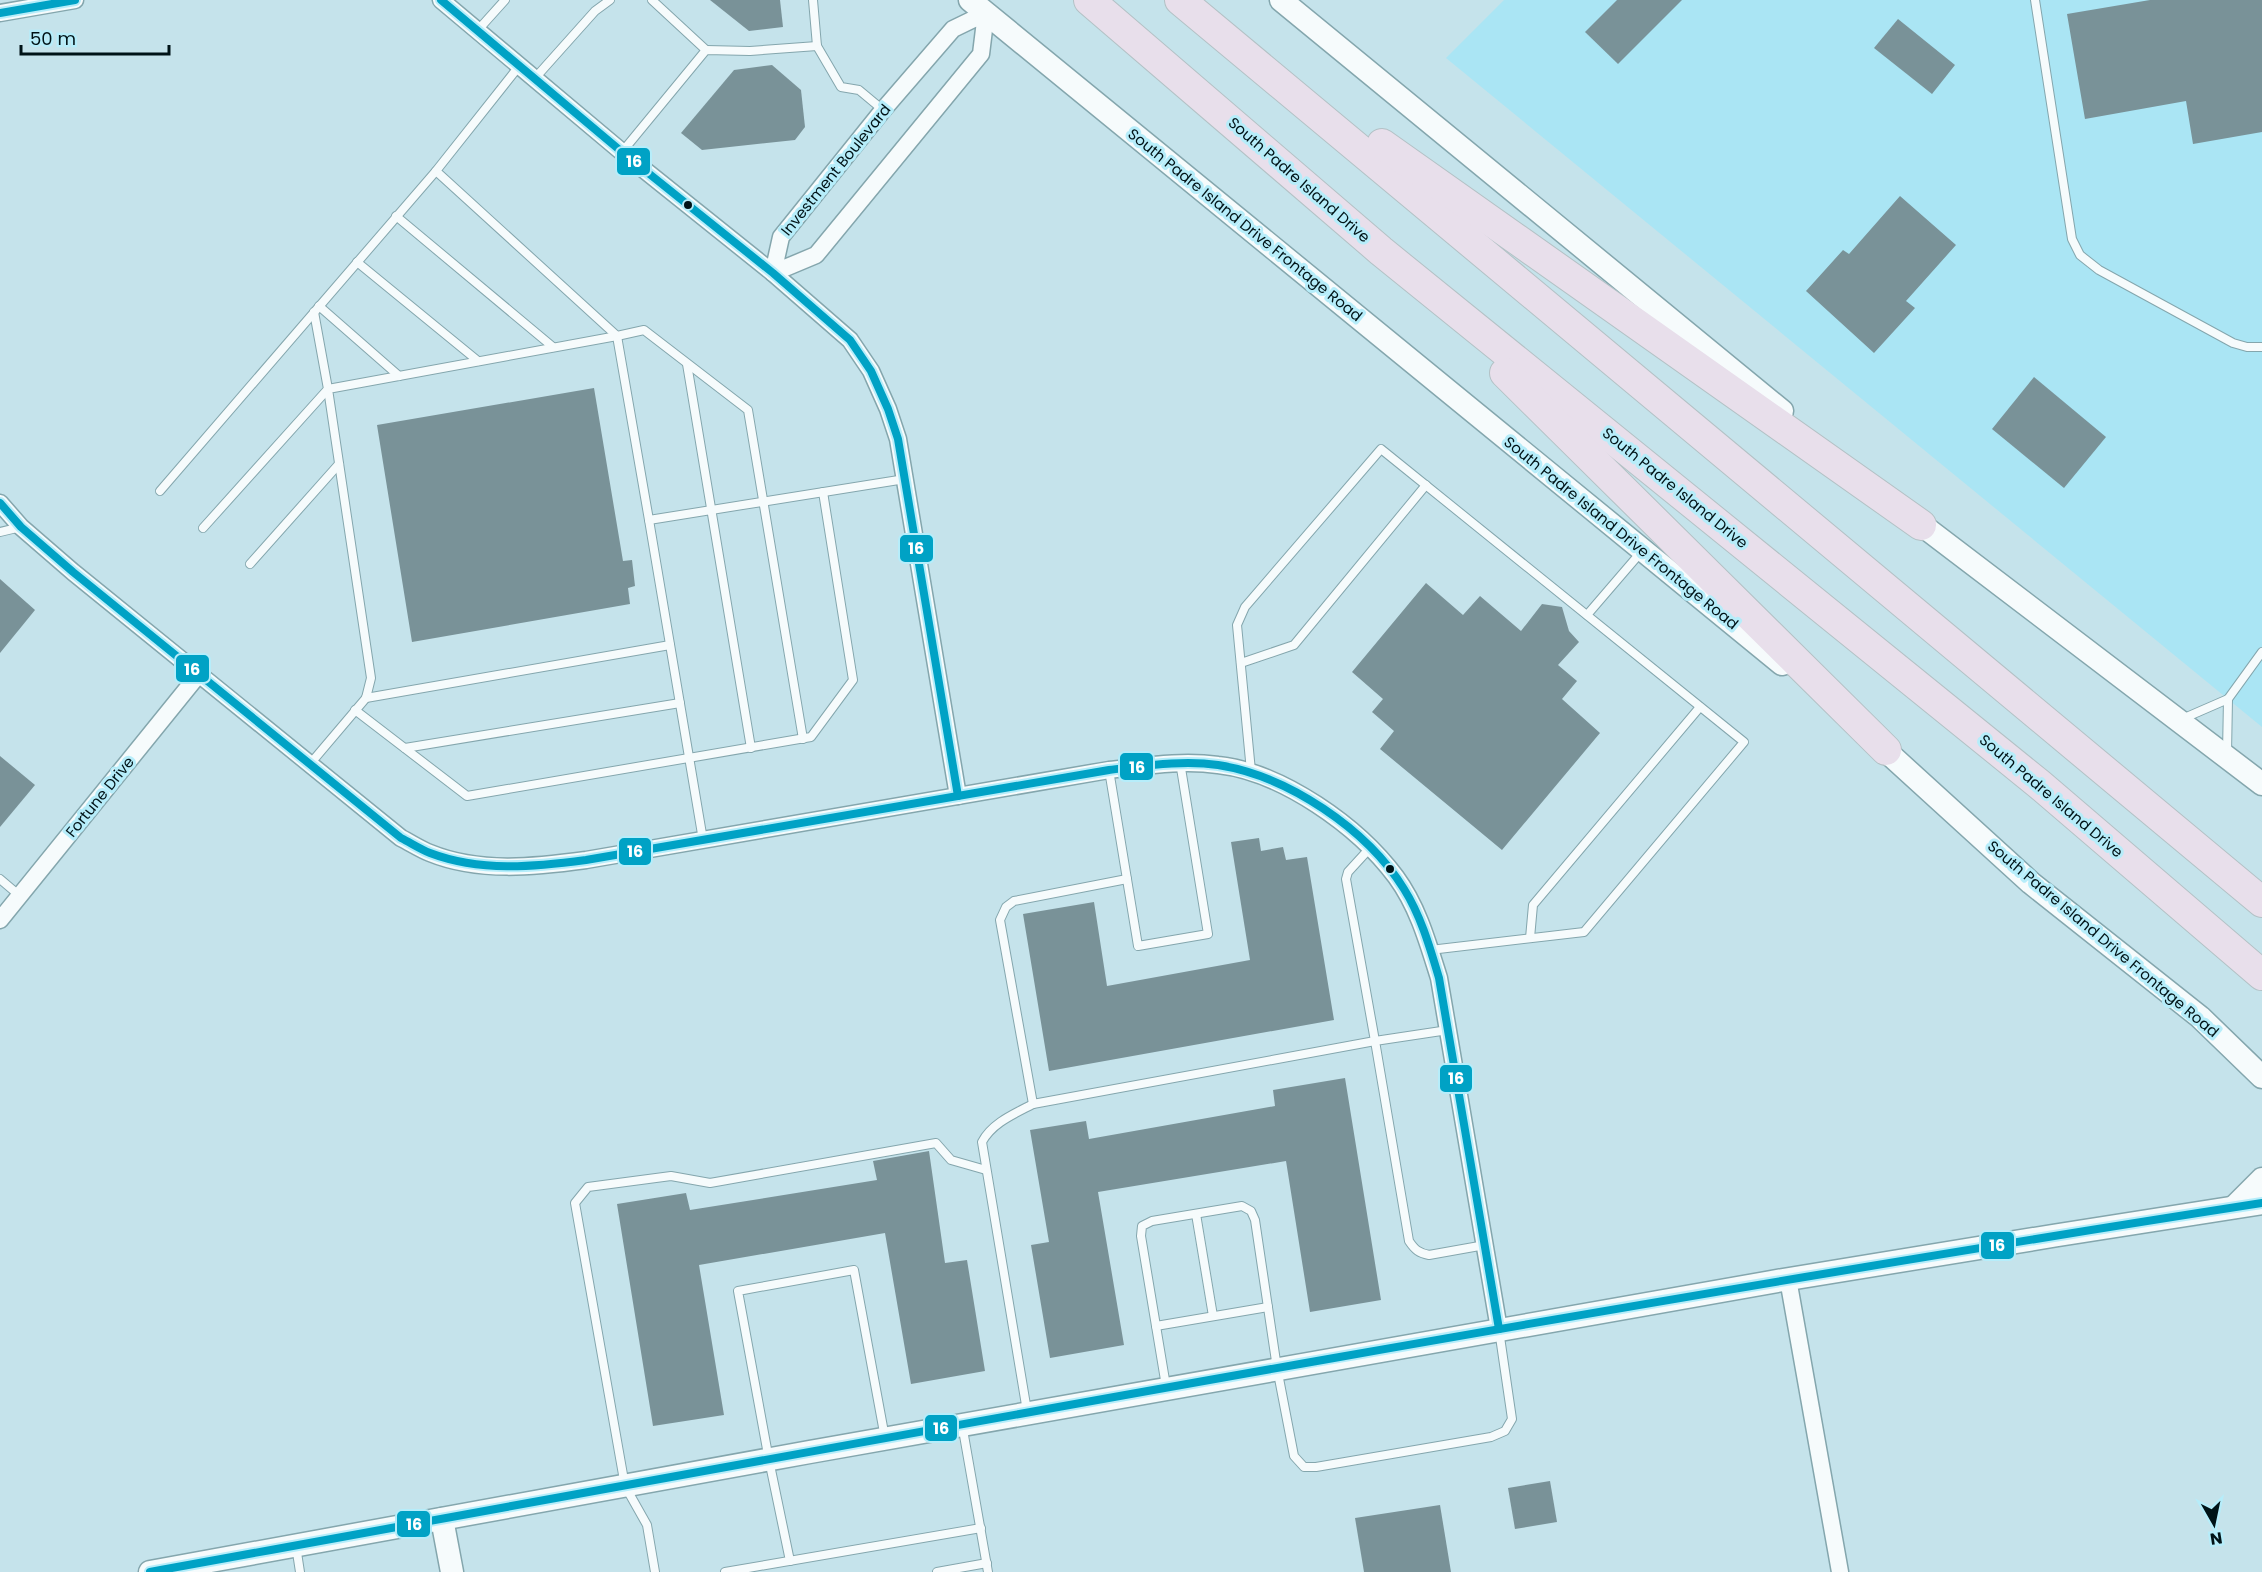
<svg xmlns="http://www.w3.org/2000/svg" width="2262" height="1572" font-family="Poppins,sans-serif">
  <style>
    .built { fill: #aae5f4 }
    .building { fill: #799298 }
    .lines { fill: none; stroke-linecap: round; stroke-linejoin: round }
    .lane-casing { stroke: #84a6ad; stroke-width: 10 }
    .street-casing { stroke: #84a6ad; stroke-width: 19 }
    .secondary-casing { stroke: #84a6ad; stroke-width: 25 }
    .highway-casing { stroke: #b3c1c5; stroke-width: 32 }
    .lane { stroke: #f6fbfc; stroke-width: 8 }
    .street { stroke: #f6fbfc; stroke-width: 16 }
    .secondary { stroke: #f6fbfc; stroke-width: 22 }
    .highway { stroke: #e8dfeb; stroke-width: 30 }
    .bus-1-casing { stroke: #b6edfa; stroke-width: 12 }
    .bus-1 { stroke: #00a2c5; stroke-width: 8 }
    .bus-dot { fill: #001317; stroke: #b6edfa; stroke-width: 2 }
    .labels { text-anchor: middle; stroke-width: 6; stroke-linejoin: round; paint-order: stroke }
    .street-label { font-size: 15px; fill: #001317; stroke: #b6edfa }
    .line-badge { stroke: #b6edfa; stroke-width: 2 }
    .badge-label { font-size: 16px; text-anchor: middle; font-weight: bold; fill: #fff }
  </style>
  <rect width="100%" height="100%" fill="#c5e3eb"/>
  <polygon class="built" points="1504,0 2262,0 2262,727 1446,58"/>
  <g class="building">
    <polygon points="710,0 780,0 783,27 749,31"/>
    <polygon points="1617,0 1682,0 1618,64 1585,32"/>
    <polygon points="2150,0 2262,0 2262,132 2193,144 2186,101 2085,119 2067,14"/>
    <polygon points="1898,19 1955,65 1932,94 1874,48"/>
    <polygon points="772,65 801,90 805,127 795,140 702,150 681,133 734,70"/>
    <polygon points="1900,196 1956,245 1906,301 1915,308 1874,353 1806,291 1843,250 1849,254"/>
    <polygon points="2034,377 2106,437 2064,488 1992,429"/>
    <polygon points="594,388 623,561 632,560 635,586 628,588 630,604 412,642 377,425"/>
    <polygon points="0,579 35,610 0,653"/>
    <polygon points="1426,583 1463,615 1480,596 1521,631 1542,604 1562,607 1569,631 1579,642 1558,665 1577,681 1562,699 1600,733 1502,850 1380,749 1394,731 1372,712 1383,699 1352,672"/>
    <polygon points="0,756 35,785 0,827"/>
    <polygon points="1259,838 1261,851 1283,847 1286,860 1307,857 1334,1020 1049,1071 1023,914 1094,902 1107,986 1250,960 1231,842"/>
    <polygon points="1345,1078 1381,1300 1310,1312 1286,1161 1098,1192 1124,1345 1050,1358 1031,1245 1049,1242 1030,1130 1086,1121 1089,1139 1275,1106 1273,1090"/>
    <polygon points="929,1151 945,1263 967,1260 985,1371 911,1384 885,1233 699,1265 724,1415 653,1426 617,1204 686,1193 690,1210 877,1180 873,1161"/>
    <polygon points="1550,1481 1557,1522 1515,1529 1508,1488"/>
    <polygon points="1440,1505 1451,1572 1364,1572 1355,1518"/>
  </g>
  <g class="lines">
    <defs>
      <g id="lane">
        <polyline points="652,0 706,50"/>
        <polyline points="813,0 817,46 841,87 859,90 883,110"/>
        <polyline points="2035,0 2072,239 2080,255 2099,270 2233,343 2247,347 2262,347"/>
        <polyline points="478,30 505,0"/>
        <polyline points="520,65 436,171 617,336 644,330 748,410 803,739"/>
        <polyline points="536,77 595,11 610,0"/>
        <polyline points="622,152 706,50 750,51 817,46"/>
        <polyline points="396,216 553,347"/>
        <polyline points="357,262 478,361"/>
        <polyline points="319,306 399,376"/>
        <polyline points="687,364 751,748"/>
        <polyline points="160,491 436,171"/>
        <polyline points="649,520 703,840"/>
        <polyline points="203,528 328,389 314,312"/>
        <polyline points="0,532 21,527"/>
        <polyline points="250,564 339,464"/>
        <polyline points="1587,615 1642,551"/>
        <polyline points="1241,663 1294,645 1426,485"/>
        <polyline points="366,698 670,645"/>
        <polyline points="355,710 467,796 811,737 853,680 823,492"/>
        <polyline points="2182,719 2228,699 2262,652"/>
        <polyline points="405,748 680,703"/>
        <polyline points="2227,753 2228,699"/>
        <polyline points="310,764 366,698 371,678 328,389 617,336 649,520 905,479"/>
        <polyline points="1109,770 1138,946 1208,934 1180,762"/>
        <polyline points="1251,771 1237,625 1245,607 1381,449 1744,742 1584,932 1430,950"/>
        <polyline points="0,879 20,896"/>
        <polyline points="1127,879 1014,901 1006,907 1000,920 1033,1104 1375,1041 1346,879 1348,872 1370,848"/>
        <polyline points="1530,938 1533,905 1700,707"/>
        <path d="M1448,1030l-73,11 34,200c6,9 10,12 20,14l56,-10"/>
        <polyline points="1196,1214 1213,1316"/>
        <polyline points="1156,1326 1268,1307"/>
        <polyline points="1166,1386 1141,1236 1142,1226 1152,1221 1242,1206 1251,1211 1255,1220 1277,1368 1294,1456 1304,1467 1316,1467 1491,1437 1505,1431 1512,1419 1499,1330"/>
        <path d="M1027,1411l-45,-269c10,-19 32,-28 51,-38"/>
        <polyline points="962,1424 988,1572"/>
        <polyline points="296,1546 300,1572"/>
        <polyline points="790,1561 769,1460 738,1291 854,1270 885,1438"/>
        <polyline points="655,1572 647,1525 625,1486 575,1203 588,1187 671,1176 710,1183 936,1143 951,1160 986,1170"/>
        <polyline points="725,1572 981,1528"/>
        <polyline points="937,1572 987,1563"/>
      </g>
      <g id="street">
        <polyline points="441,0 622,152 773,273 850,340 871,371 888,409 898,439 958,796"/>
        <polyline points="0,13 75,0"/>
        <polygon points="986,13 981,54 816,255 773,273 781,237 883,110 953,29"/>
        <path d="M0,503l21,24 52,45 328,266c10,5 19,11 29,15 49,20 105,14 156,7l523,-90c37,-4 72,-10 109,-5 64,7 140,61 178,112 22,30 32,66 43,101l60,351"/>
        <polyline points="0,920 199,674"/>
        <polyline points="1788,1279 1840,1572"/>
      </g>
      <g id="secondary">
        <polyline points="970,0 1782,664"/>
        <polyline points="1281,0 1782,411"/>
        <polyline points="1910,516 2262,784"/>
        <polyline points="1874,740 2031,883 2200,1017 2262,1077"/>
        <polyline points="2234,1207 2262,1179"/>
        <polyline points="442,1519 452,1572"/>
        <path d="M150,1572c544,-99 1088,-199 1633,-292 160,-27 319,-52 479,-77"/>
      </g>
      <g id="highway">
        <polyline points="1089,0 1381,251 2039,784 2262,975"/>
        <polyline points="1180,0 2262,902"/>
        <polyline points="1382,144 1921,525"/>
        <polyline points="1505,373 1886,750"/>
      </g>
    </defs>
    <use href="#lane" class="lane-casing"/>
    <use href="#street" class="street-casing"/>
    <use href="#secondary" class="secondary-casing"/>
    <use href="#highway" class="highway-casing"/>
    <use href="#lane" class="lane"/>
    <use href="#street" class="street"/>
    <use href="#secondary" class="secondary"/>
    <use href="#highway" class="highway"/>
    <defs>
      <g id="bus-1">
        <polyline points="441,0 622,152 773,273 850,340 871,371 888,409 898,439 958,796"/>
        <polyline points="0,13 75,0"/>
        <path d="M0,503l21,24 52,45 328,266c10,5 19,11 29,15 50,19 104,14 156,7l523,-90c36,-4 73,-10 109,-5 70,11 149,64 186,124 17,27 26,59 35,89l60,351"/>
        <path d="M150,1572c703,-128 1406,-259 2112,-369"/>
      </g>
    </defs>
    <use href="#bus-1" class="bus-1-casing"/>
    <use href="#bus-1" class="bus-1"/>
  </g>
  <g class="bus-dot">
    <circle cx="688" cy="205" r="5"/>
    <circle cx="1390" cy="869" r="5"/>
  </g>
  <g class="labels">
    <g class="street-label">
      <text transform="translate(836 170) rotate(-51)" y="5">Investment Boulevard</text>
      <text transform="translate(1299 180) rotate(41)" y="5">South Padre Island Drive</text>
      <text transform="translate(1245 225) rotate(39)" y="5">South Padre Island Drive Frontage Road</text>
      <text transform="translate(1675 488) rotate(39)" y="5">South Padre Island Drive</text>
      <text transform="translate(1621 533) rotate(39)" y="5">South Padre Island Drive Frontage Road</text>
      <text transform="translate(2051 796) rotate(40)" y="5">South Padre Island Drive</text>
      <text transform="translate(100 797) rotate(-51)" y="5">Fortune Drive</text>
      <text transform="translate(2103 939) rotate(40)" y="5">South Padre Island Drive Frontage Road</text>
    </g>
  </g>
  <g class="line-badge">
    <rect x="616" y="147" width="35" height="29" rx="6" fill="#00a2c5"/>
    <rect x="899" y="534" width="35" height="29" rx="6" fill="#00a2c5"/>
    <rect x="175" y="654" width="35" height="29" rx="6" fill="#00a2c5"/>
    <rect x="1119" y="752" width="35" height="29" rx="6" fill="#00a2c5"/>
    <rect x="618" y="837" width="34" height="29" rx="6" fill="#00a2c5"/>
    <rect x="1439" y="1064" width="34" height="29" rx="6" fill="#00a2c5"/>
    <rect x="1980" y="1231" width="35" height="29" rx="6" fill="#00a2c5"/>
    <rect x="924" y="1414" width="34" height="28" rx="6" fill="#00a2c5"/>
    <rect x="396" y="1510" width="35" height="28" rx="6" fill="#00a2c5"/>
  </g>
  <g class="badge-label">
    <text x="634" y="167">16</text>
    <text x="916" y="554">16</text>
    <text x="192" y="675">16</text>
    <text x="1137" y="773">16</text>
    <text x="635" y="857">16</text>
    <text x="1456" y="1084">16</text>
    <text x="1997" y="1251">16</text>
    <text x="941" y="1434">16</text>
    <text x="414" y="1530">16</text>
  </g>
  <g transform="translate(2214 1524) rotate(171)" stroke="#b6edfa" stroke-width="4.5" paint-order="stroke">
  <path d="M0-4.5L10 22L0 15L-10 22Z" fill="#001317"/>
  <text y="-9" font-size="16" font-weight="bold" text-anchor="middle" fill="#001317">N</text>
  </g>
  <path d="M21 45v9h148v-9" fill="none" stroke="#001317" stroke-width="3"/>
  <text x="30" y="45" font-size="18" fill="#001317" stroke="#b6edfa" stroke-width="4.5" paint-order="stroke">50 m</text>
</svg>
